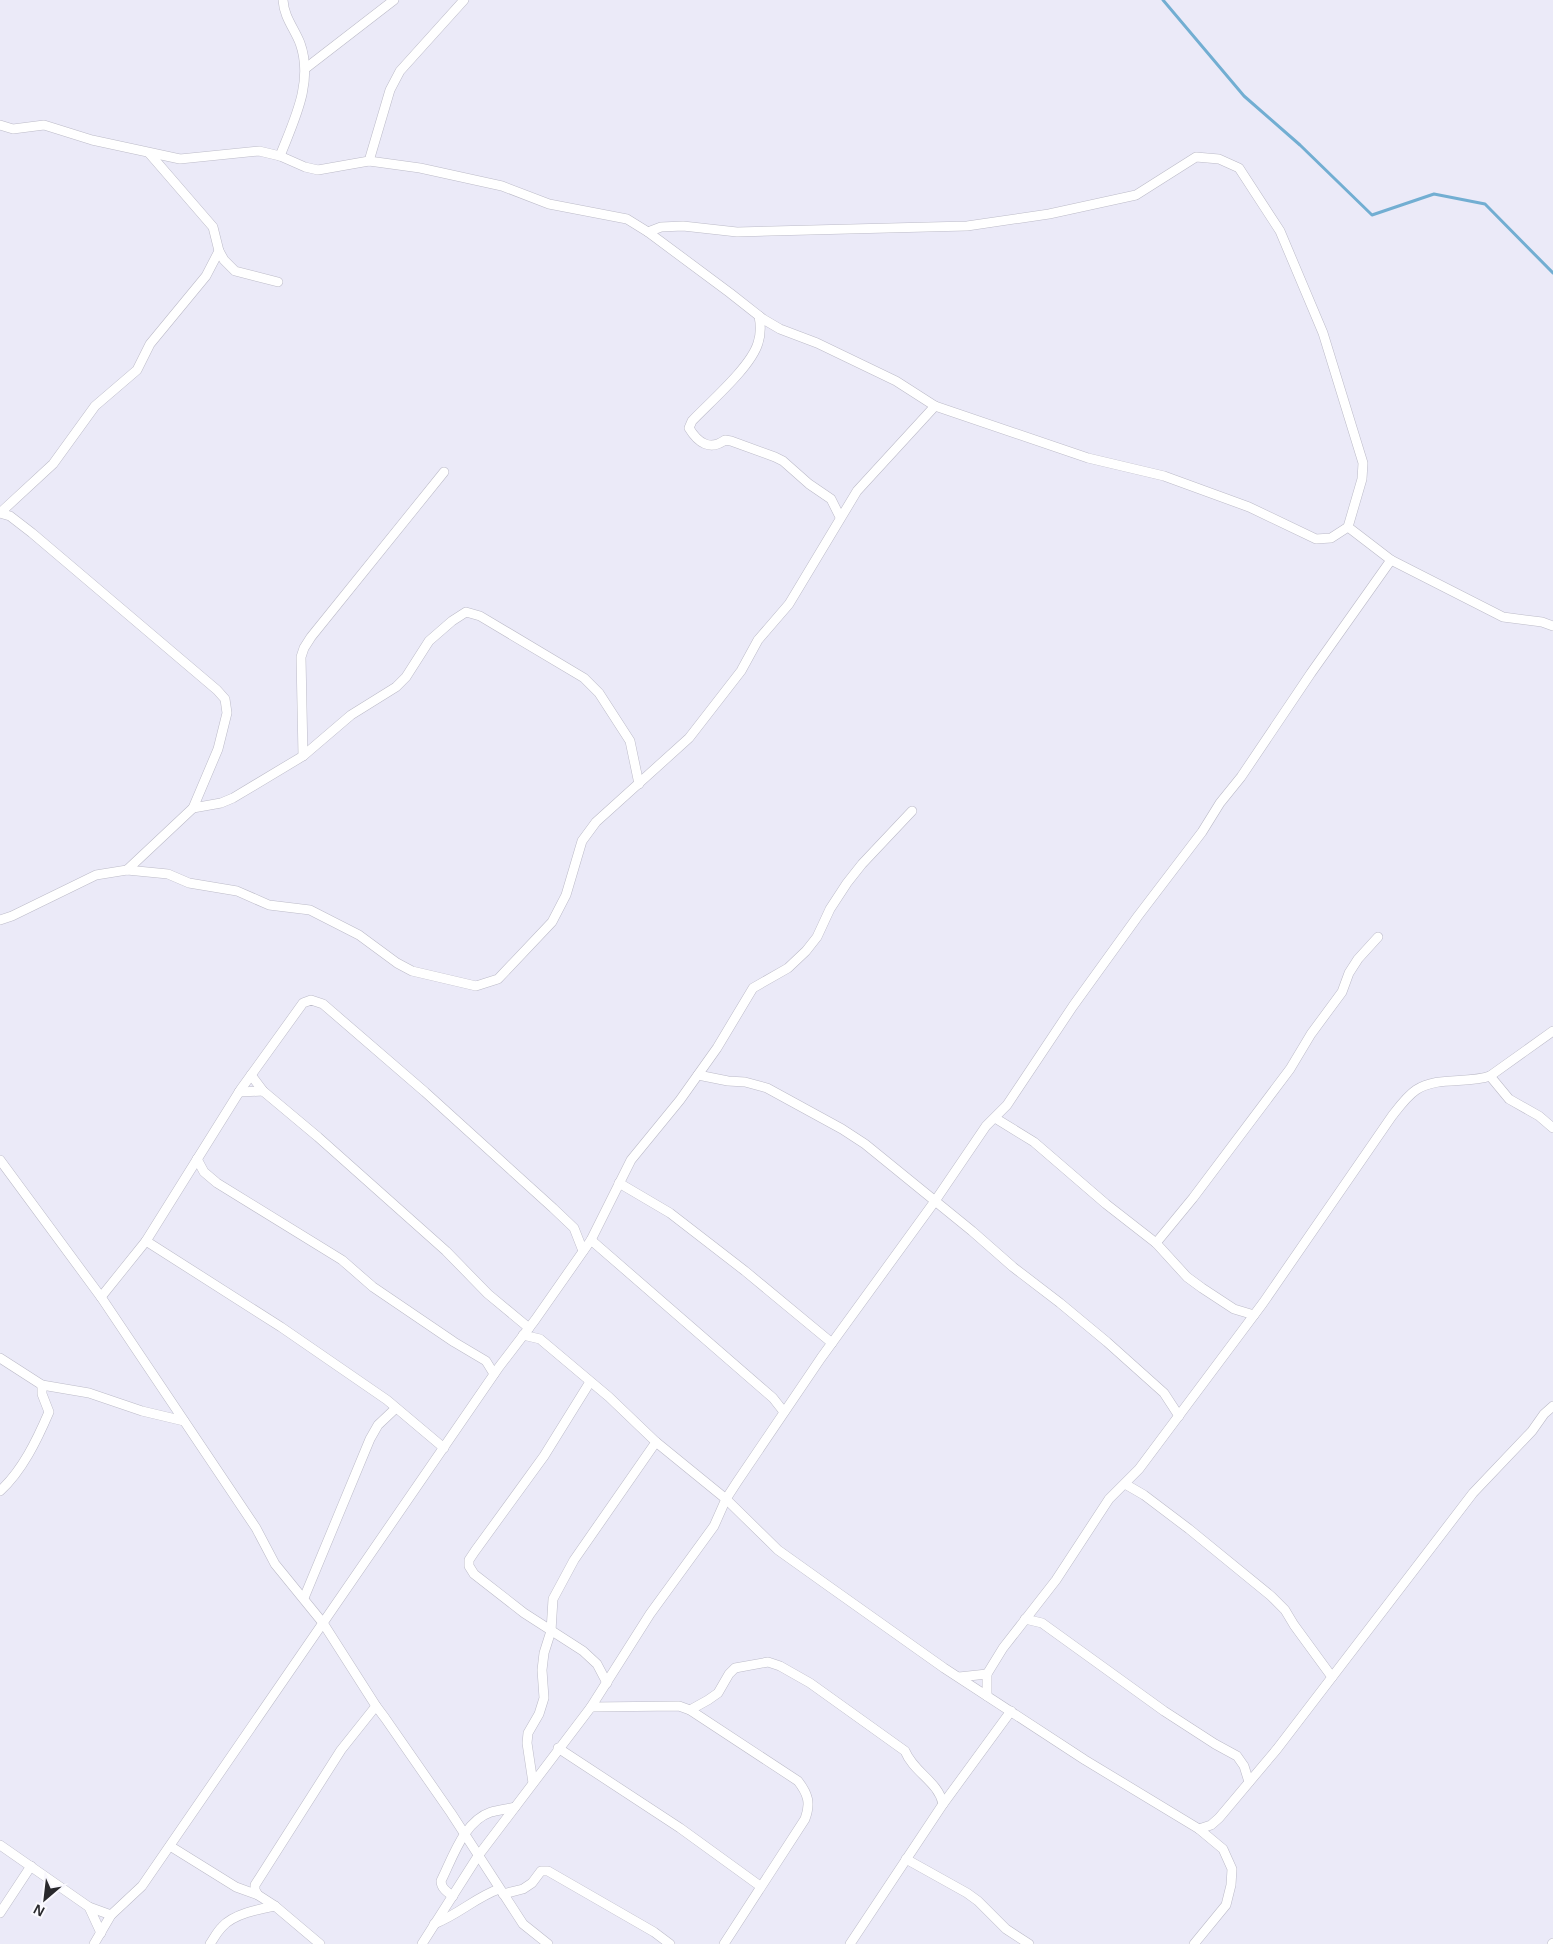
<svg xmlns="http://www.w3.org/2000/svg" width="1553" height="1944" font-family="Arial,sans-serif">
  <style>
    .lines { fill: none; stroke-linecap: round; stroke-linejoin: round }
    .stream { stroke: #72aed2; stroke-width: 3 }
    .minor-casing { stroke: #bcbbc8; stroke-width: 10 }
    .minor { stroke: #fff; stroke-width: 9 }
  </style>
  <rect width="100%" height="100%" fill="#ebeaf8"/>
  <g class="lines">
    <polyline class="stream" points="1163,0 1244,96 1300,145 1372,215 1434,194 1485,204 1553,273"/>
    <defs>
      <g id="minor">
        <polyline points="306,68 394,0"/>
        <polyline points="0,125 13,129 44,125 92,140 180,159 259,151 280,156 305,167 318,170 369,161 420,168 502,186 549,204 627,219 648,232 730,293 763,319 780,329 817,343 896,381 935,406 1088,458 1164,476 1249,507 1316,539 1331,538 1348,527 1391,560 1503,617 1542,622 1553,626"/>
        <polyline points="149,153 213,227 219,251 224,260 235,271 278,282"/>
        <path d="M280,156c14,-36 34,-74 20,-113 -6,-15 -16,-26 -17,-43"/>
        <polyline points="369,161 390,90 400,71 464,0"/>
        <polyline points="648,232 661,227 683,226 737,232 967,226 1049,214 1136,195 1196,157 1219,159 1239,168 1280,231 1323,333 1363,463 1362,479 1348,527"/>
        <path d="M759,316c2,10 2,18 -1,27 -7,24 -48,59 -66,78l-3,7c9,15 21,23 36,12l6,1 44,16 8,4 26,23 22,15 9,18"/>
        <polyline points="303,756 301,657 304,648 311,637 444,472"/>
        <polyline points="193,808 221,803 233,798 303,756 351,715 396,687 406,677 429,641 452,621 466,612 480,616 584,678 599,693 630,741 639,784"/>
        <polyline points="127,870 193,808 218,749 227,713 225,699 217,690 32,533 10,516 0,513 53,464 95,406 137,370 150,344 206,276 219,251"/>
        <polyline points="0,920 12,916 96,875 127,870 168,874 189,883 237,891 269,905 310,910 359,935 397,963 412,971 476,986 498,979 552,922 566,895 582,841 596,822 689,738 741,671 758,640 789,604 857,491 935,406"/>
        <polyline points="251,1075 263,1091 318,1137 446,1251 488,1294 529,1328"/>
        <polyline points="698,1075 728,1081 745,1082 767,1088 842,1129 865,1144 972,1231 1013,1267 1060,1303 1107,1342 1164,1393 1179,1416"/>
        <polyline points="1490,1076 1509,1099 1539,1116 1553,1128"/>
        <polyline points="239,1092 263,1091"/>
        <polyline points="995,1118 1034,1142 1106,1204 1156,1243 1187,1277 1202,1288 1234,1309 1254,1315"/>
        <polyline points="197,1159 204,1172 217,1183 342,1260 373,1287 454,1342 486,1361 494,1374"/>
        <polyline points="0,1160 101,1297 256,1528 275,1564 323,1623 376,1706 385,1718 451,1813 523,1924 548,1944"/>
        <polyline points="619,1183 670,1213 745,1271 832,1343"/>
        <polyline points="591,1240 773,1398 784,1412"/>
        <polyline points="146,1241 281,1327 387,1400 444,1448"/>
        <polyline points="1156,1243 1193,1198 1290,1069 1311,1034 1342,992 1349,973 1358,959 1378,937"/>
        <polyline points="101,1297 146,1241 241,1089 303,1003 311,1000 323,1004 425,1092 553,1208 574,1228 583,1251"/>
        <polyline points="523,1335 540,1339 609,1397 656,1442 726,1499 778,1550 827,1585 944,1668 1085,1760 1199,1829 1223,1849 1232,1869 1231,1885 1226,1905 1194,1944"/>
        <polyline points="0,1358 42,1385 89,1393 142,1411 184,1421"/>
        <polyline points="590,1382 544,1456 475,1551 469,1560 469,1566 474,1574 524,1613 583,1651 597,1664 607,1683"/>
        <polyline points="1125,1484 1144,1495 1189,1529 1271,1596 1285,1610 1294,1625 1332,1677"/>
        <path d="M0,1491c22,-20 37,-51 49,-79l-7,-18v-9"/>
        <polyline points="304,1598 370,1439 378,1425 396,1408"/>
        <polyline points="1025,1619 1042,1623 1164,1711 1215,1744 1237,1756 1244,1766 1249,1782"/>
        <polyline points="959,1677 987,1674"/>
        <path d="M987,1696v-22l16,-26 53,-68 53,-81 30,-30 124,-166 129,-187c7,-9 15,-20 24,-26 21,-14 51,-6 74,-14l63,-45"/>
        <path d="M591,1707l88,-1 11,4 108,71c10,13 13,22 7,38l-81,125"/>
        <path d="M690,1710l18,-10 10,-7 11,-19 6,-6 33,-6 12,4 30,17 95,68c9,22 33,30 38,53"/>
        <polyline points="558,1748 680,1828 760,1886"/>
        <polyline points="533,1783 527,1743 528,1733 539,1714 544,1698 542,1670 544,1653 551,1631 553,1599 574,1560 656,1442"/>
        <polyline points="1199,1829 1211,1825 1219,1818 1277,1749 1473,1493 1532,1431 1544,1414 1553,1406"/>
        <polyline points="0,1845 89,1907 111,1915"/>
        <polyline points="170,1846 236,1887 258,1895 275,1906 320,1944"/>
        <polyline points="906,1859 967,1893 978,1901 1006,1929 1029,1944"/>
        <polyline points="503,1894 523,1889 532,1883 541,1871 548,1871 654,1932 670,1944"/>
        <polyline points="258,1895 255,1890 255,1885 341,1750 376,1706"/>
        <path d="M453,1896c-6,-4 -12,-8 -12,-15 12,-24 23,-60 50,-69 8,-2 16,-3 24,-5"/>
        <polyline points="89,1907 101,1933"/>
        <polyline points="0,1913 31,1866"/>
        <path d="M434,1924c24,-9 42,-27 65,-35"/>
        <polyline points="94,1944 111,1915 142,1886 499,1367 535,1320 591,1240 631,1160 680,1100 717,1048 753,988 788,968 806,951 817,937 830,909 847,883 862,864 912,811"/>
        <path d="M210,1944c4,-6 7,-12 12,-17 11,-13 37,-18 53,-21"/>
        <polyline points="422,1944 478,1856 591,1707 650,1614 714,1526 726,1499 737,1482 821,1358 935,1201 986,1126 1007,1105 1073,1006 1138,916 1202,832 1220,803 1241,777 1311,673 1391,560"/>
        <polyline points="850,1944 943,1804 1011,1711"/>
        <polyline points="1552,1944 1553,1943"/>
      </g>
    </defs>
    <use href="#minor" class="minor-casing"/>
    <use href="#minor" class="minor"/>
  </g>
  <g transform="translate(45 1899) rotate(208)" stroke="#f9f8fe" stroke-width="4" paint-order="stroke">
  <path d="M0-4L9 19L0 12L-9 19Z" fill="#28282c"/>
  <text y="-8" font-size="14" font-weight="bold" text-anchor="middle" fill="#28282c">N</text>
  </g>
</svg>
